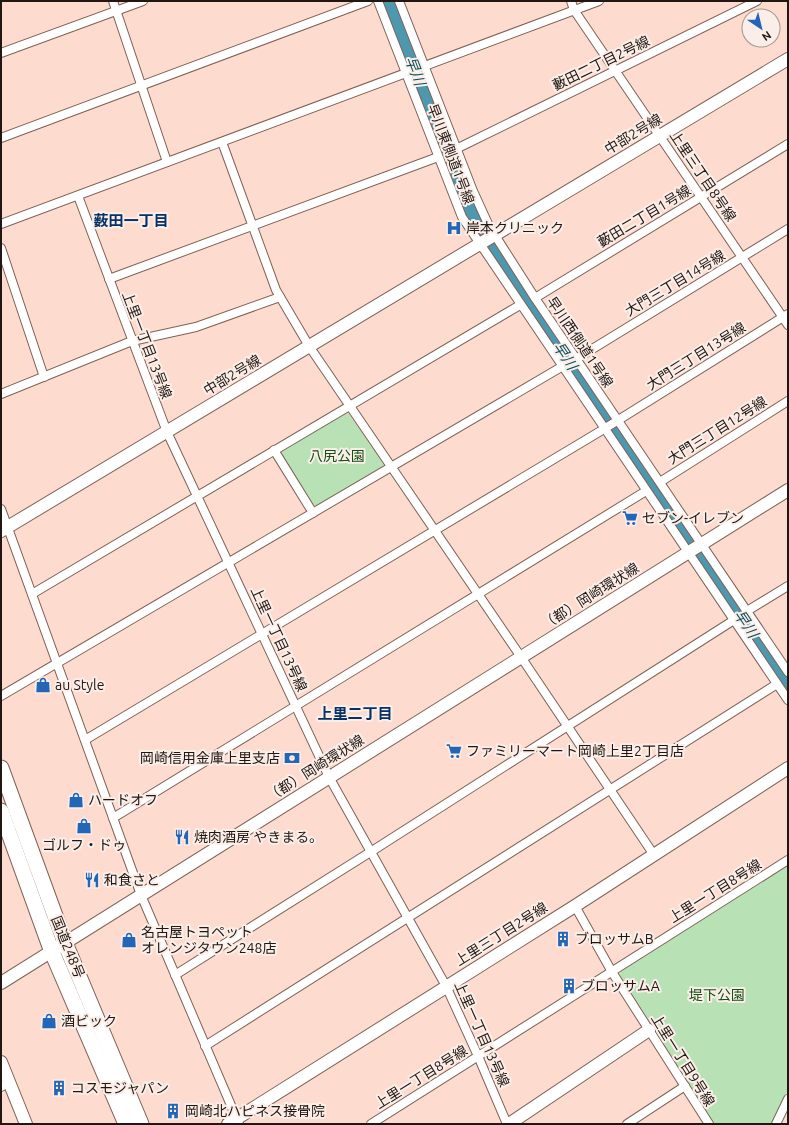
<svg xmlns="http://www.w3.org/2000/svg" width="789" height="1125" font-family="Ubuntu,'Noto Sans JP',sans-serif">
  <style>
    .green { fill: #b8e1b5 }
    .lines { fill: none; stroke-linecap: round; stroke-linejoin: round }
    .river { stroke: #4d98af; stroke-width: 18 }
    .street-casing { stroke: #7e6256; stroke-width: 10 }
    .secondary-casing { stroke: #7e6256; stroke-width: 14 }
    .highway-casing { stroke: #7e6256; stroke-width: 17 }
    .street { stroke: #fff; stroke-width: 8 }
    .secondary { stroke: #fff; stroke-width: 12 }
    .highway { stroke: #fff; stroke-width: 15 }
    .labels { text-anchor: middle; stroke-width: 4; stroke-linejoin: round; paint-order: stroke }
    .street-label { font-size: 14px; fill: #211611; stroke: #fbeee9 }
    .poi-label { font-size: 14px; fill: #211611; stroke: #fbeee9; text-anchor: start }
    .park-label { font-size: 14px; fill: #105013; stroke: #fbeee9 }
    .water-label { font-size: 15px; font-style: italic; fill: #094d5d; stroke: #fbeee9 }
    .neighbourhood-label { font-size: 15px; font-weight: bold; fill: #053164; stroke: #fbeee9 }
  </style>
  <rect width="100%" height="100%" fill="#fddccf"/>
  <g class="green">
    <polygon points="346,413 349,414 384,464 383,467 316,506 311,505 280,456 282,451"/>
    <polygon points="788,864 788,1090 771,1124 714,1124 620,975 621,970"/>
  </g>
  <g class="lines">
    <polyline class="river" points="388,1 466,201 480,229 788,686"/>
    <defs>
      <g id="street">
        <polyline points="113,1 167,162"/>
        <polyline points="378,1 462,217 788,700"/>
        <polyline points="399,1 473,191 489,226 535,298 788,672"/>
        <polyline points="571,1 574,10 788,325"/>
        <polyline points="1,53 143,1"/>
        <polyline points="1,138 368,1"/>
        <polyline points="222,142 276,290 309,346 521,657 654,855"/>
        <polyline points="456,149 757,1"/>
        <polyline points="78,196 167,432 329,777 446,986 478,1056 507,1124"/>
        <polyline points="1,224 599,1"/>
        <polyline points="1,248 44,377"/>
        <polyline points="109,279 438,157"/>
        <polyline points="535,298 788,144"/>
        <polyline points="576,359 788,229"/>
        <polyline points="1,394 132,341 196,327 280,297"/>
        <polyline points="274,450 313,513"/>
        <polyline points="660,482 788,401"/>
        <polyline points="1,509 141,895 239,1124"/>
        <polyline points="32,594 520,305"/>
        <polyline points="747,611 788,586"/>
        <polyline points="1,696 563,366"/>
        <polyline points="85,740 604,429 788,314"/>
        <polyline points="113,818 646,491"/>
        <polyline points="575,906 612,972 709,1124"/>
        <polyline points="175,975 372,851 734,620"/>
        <polyline points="205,1046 777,684"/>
        <polyline points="1,1087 9,1082"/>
        <polyline points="371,1124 788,860"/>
        <polyline points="627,1124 685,1086"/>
        <polyline points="776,1124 788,1099"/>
      </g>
      <g id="secondary">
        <polyline points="1,531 788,59"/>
        <polyline points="1,983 788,490"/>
        <polyline points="1,1062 26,1124"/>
        <polyline points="228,1124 575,906 788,768"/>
        <polyline points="509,1124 649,1030"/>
      </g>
      <g id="highway">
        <polyline points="1,768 65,943 141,1124"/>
        <polyline points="1,811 52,952 126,1124"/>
      </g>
    </defs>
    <use href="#street" class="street-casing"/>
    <use href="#secondary" class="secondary-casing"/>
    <use href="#highway" class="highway-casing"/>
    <use href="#street" class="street"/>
    <use href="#secondary" class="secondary"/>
    <use href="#highway" class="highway"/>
  </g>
  <defs>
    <symbol id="hospital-bare" viewBox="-9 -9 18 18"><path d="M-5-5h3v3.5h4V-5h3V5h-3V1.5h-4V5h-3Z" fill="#2366b7" stroke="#fbeee9" stroke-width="2.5" paint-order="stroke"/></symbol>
    <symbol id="supermarket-bare" viewBox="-9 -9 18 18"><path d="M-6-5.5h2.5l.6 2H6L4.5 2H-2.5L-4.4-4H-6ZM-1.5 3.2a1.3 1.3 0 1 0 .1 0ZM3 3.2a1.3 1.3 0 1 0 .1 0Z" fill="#2366b7" stroke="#fbeee9" stroke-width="2.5" paint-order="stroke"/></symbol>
    <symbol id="shop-bare" viewBox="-9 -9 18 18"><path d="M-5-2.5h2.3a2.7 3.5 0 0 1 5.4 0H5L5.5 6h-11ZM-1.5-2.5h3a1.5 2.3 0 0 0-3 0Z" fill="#2366b7" stroke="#fbeee9" stroke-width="2.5" paint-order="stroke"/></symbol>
    <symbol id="bank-bare" viewBox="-9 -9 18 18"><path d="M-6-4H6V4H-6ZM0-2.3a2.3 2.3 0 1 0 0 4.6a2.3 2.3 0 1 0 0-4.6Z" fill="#2366b7" stroke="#fbeee9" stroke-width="2.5" paint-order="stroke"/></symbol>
    <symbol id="restaurant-bare" viewBox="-9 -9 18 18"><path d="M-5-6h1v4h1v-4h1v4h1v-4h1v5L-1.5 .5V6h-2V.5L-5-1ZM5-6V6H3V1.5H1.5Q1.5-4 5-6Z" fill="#2366b7" stroke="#fbeee9" stroke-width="2.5" paint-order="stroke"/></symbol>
    <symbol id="building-bare" viewBox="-9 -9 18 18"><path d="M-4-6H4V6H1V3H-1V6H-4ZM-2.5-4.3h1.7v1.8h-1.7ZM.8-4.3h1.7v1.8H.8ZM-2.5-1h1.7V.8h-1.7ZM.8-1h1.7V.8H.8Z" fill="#2366b7" stroke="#fbeee9" stroke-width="2.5" paint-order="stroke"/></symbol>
  </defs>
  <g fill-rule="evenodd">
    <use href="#hospital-bare" x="443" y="217" width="22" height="22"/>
    <use href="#supermarket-bare" x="619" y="507" width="22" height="22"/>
    <use href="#shop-bare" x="32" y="674" width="22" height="22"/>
    <use href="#supermarket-bare" x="443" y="740" width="22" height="22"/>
    <use href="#bank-bare" x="281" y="747" width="22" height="22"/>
    <use href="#shop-bare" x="65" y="789" width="22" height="22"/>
    <use href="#shop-bare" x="73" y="815" width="22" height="22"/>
    <use href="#restaurant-bare" x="171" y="826" width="22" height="22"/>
    <use href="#restaurant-bare" x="81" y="869" width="22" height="22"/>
    <use href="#building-bare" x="552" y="928" width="22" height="22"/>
    <use href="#shop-bare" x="118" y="929" width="22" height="22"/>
    <use href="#building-bare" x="558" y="975" width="22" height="22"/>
    <use href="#shop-bare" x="38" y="1010" width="22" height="22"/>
    <use href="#building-bare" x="48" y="1077" width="22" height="22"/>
    <use href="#building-bare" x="162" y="1100" width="22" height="22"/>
  </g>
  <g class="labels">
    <g class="street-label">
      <text transform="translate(601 63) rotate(-26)" y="5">藪田二丁目2号線</text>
      <text transform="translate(633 134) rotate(-31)" y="5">中部2号線</text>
      <text transform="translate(451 154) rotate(69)" y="5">早川東側道1号線</text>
      <text transform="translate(703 176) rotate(56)" y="5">上里三丁目8号線</text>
      <text transform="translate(644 216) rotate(-31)" y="5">藪田二丁目1号線</text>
      <text transform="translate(675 283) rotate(-31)" y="5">大門三丁目14号線</text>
      <text transform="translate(580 342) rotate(56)" y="5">早川西側道1号線</text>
      <text transform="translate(147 345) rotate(69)" y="5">上里一丁目13号線</text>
      <text transform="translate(696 356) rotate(-32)" y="5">大門三丁目13号線</text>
      <text transform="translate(232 375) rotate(-31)" y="5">中部2号線</text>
      <text transform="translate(717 430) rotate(-32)" y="5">大門三丁目12号線</text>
      <text transform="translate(590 596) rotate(-32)" y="5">（都）岡崎環状線</text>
      <text transform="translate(279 639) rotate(65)" y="5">上里一丁目13号線</text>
      <text transform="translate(315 768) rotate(-32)" y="5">（都）岡崎環状線</text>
      <text transform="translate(715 891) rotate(-32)" y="5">上里一丁目8号線</text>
      <text transform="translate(501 934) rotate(-32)" y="5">上里三丁目2号線</text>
      <text transform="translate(68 947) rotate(68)" y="5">国道248号</text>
      <text transform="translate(482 1034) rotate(66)" y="5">上里一丁目13号線</text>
      <text transform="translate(683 1060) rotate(58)" y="5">上里一丁目9号線</text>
      <text transform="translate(421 1077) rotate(-32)" y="5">上里一丁目8号線</text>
    </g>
    <g class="poi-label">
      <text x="466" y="233">岸本クリニック</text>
      <text x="642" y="523">セブン-イレブン</text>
      <text x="55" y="690">au Style</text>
      <text x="466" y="756">ファミリーマート岡崎上里2丁目店</text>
      <text x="280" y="763" text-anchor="end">岡崎信用金庫上里支店</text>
      <text x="88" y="805">ハードオフ</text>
      <text x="194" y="842">焼肉酒房 やきまる。</text>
      <text x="84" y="850" text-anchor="middle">ゴルフ・ドゥ</text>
      <text x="104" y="885">和食さと</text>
      <text x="141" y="937">名古屋トヨペット<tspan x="141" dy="16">オレンジタウン248店</tspan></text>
      <text x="575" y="944">ブロッサムB</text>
      <text x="581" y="991">ブロッサムA</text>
      <text x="61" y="1026">酒ビック</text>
      <text x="71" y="1093">コスモジャパン</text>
      <text x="185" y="1116">岡崎北ハピネス接骨院</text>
    </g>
    <g class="park-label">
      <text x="337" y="461">八尻公園</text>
      <text x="717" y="1000">堤下公園</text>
    </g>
    <g class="water-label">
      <text transform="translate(415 71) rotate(69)" y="5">早川</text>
      <text transform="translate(565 356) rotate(56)" y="5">早川</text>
      <text transform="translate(746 624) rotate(56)" y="5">早川</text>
    </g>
    <g class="neighbourhood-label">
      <text x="131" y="226">薮田一丁目</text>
      <text x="355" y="719">上里二丁目</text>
    </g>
  </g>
  <rect width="789" height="1125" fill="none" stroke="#211611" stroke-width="4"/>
  <g transform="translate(761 28) rotate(145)"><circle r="19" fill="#fbeee9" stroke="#a49893"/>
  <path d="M0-3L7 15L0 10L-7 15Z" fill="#2366b7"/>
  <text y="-6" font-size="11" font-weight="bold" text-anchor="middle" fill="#211611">N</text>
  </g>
</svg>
